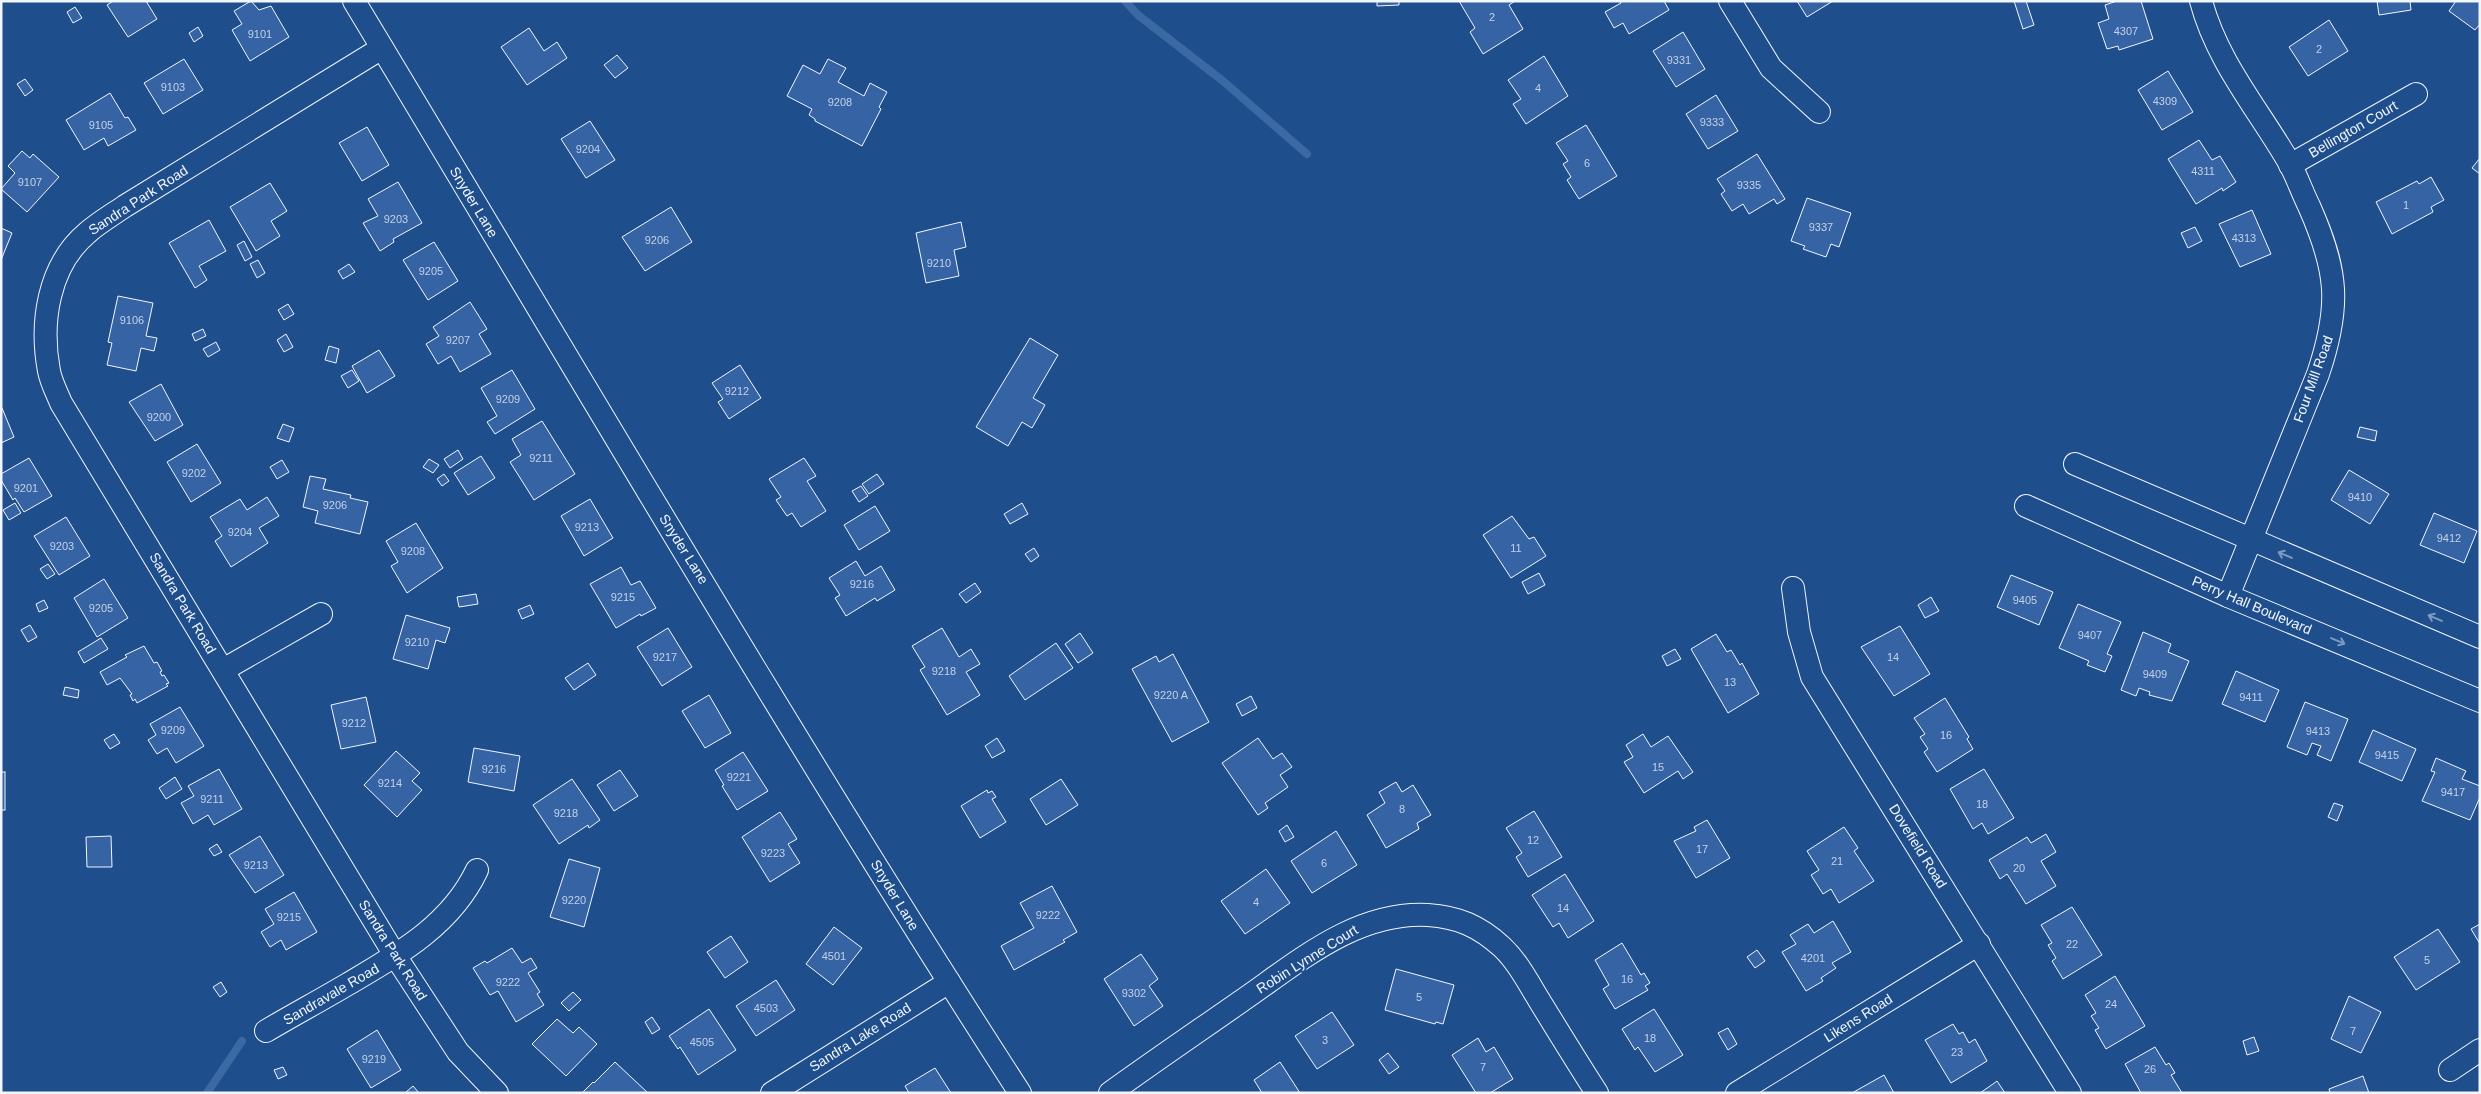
<svg xmlns="http://www.w3.org/2000/svg" width="2481" height="1094" font-family="Arial,sans-serif">
  <style>
    .lines { fill: none; stroke-linecap: round; stroke-linejoin: round }
    .stream { stroke: #3b69a3; stroke-width: 8 }
    .building { fill: #3563a3; stroke: #f2f6ff }
    .minor-casing { stroke: #f2f6ff; stroke-width: 24 }
    .minor { stroke: #1f4e8c; stroke-width: 22 }
    .oneway { stroke: #7e9ac0 }
    .labels { text-anchor: middle; stroke-width: 4; stroke-linejoin: round; paint-order: stroke }
    .number-label { font-size: 11px; fill: #c3d1e8 }
    .street-label { font-size: 14px; fill: #f2f6ff; stroke: #1f4e8c }
  </style>
  <rect width="100%" height="100%" fill="#1f4e8c"/>
  <g class="lines">
    <g class="stream">
      <polyline points="1125,1 1138,15 1223,81 1307,154"/>
      <polyline points="207,1093 242,1041"/>
    </g>
  </g>
  <g class="building">
    <polygon points="113,1 146,1 157,19 128,37 107,5"/>
    <polygon points="251,1 259,10 271,6 289,37 250,61 232,30 242,24 234,11"/>
    <polygon points="1377,1 1399,1 1399,5 1377,6"/>
    <polygon points="1459,1 1515,1 1509,5 1523,29 1483,54 1470,32 1475,28"/>
    <polygon points="1620,1 1664,1 1669,10 1629,34 1623,23 1614,28 1605,12 1621,3"/>
    <polygon points="1797,1 1833,1 1807,17"/>
    <polygon points="2014,1 2026,1 2034,25 2023,29"/>
    <polygon points="2117,1 2141,1 2153,39 2119,50 2118,46 2107,49 2098,23 2109,19 2105,5"/>
    <polygon points="2377,1 2410,1 2411,10 2379,15"/>
    <polygon points="2456,1 2480,1 2480,24 2475,30 2449,11"/>
    <polygon points="75,7 82,18 73,23 67,12"/>
    <polygon points="2329,20 2348,51 2308,76 2289,47"/>
    <polygon points="198,27 203,36 194,42 189,33"/>
    <polygon points="529,28 544,51 557,42 567,58 527,85 501,47"/>
    <polygon points="1683,32 1705,69 1676,87 1653,51"/>
    <polygon points="617,55 628,68 615,78 604,65"/>
    <polygon points="1544,56 1568,96 1526,124 1513,104 1521,99 1508,80"/>
    <polygon points="184,59 203,90 163,114 144,83"/>
    <polygon points="828,59 846,68 838,82 864,96 870,83 887,92 879,107 881,109 862,146 815,121 815,119 809,115 812,109 787,96 803,65 820,74"/>
    <polygon points="2168,71 2193,112 2162,130 2138,90"/>
    <polygon points="25,79 33,90 25,96 17,84"/>
    <polygon points="110,93 125,118 128,117 136,130 108,146 104,138 84,150 66,120"/>
    <polygon points="1716,95 1738,131 1708,149 1686,114"/>
    <polygon points="590,121 615,160 586,178 561,139"/>
    <polygon points="1586,125 1617,176 1579,199 1567,180 1571,177 1563,164 1568,161 1556,143"/>
    <polygon points="367,127 389,165 362,181 339,143"/>
    <polygon points="2199,140 2212,160 2220,156 2236,182 2223,191 2222,188 2196,204 2168,159"/>
    <polygon points="22,151 30,158 33,154 59,177 27,212 1,189 15,173 8,166"/>
    <polygon points="1757,154 1785,199 1777,204 1774,199 1749,214 1743,204 1732,211 1721,194 1725,191 1717,179"/>
    <polygon points="2480,158 2480,174 2472,168"/>
    <polygon points="2431,177 2444,200 2431,207 2433,212 2392,234 2376,202 2417,181 2419,184"/>
    <polygon points="398,182 422,223 393,239 394,242 380,251 363,223 378,216 368,199"/>
    <polygon points="270,183 287,211 271,221 280,236 256,251 230,207"/>
    <polygon points="1807,198 1851,213 1839,247 1831,244 1826,257 1803,249 1805,246 1791,241"/>
    <polygon points="671,207 692,242 645,271 622,237"/>
    <polygon points="2252,210 2271,254 2240,267 2219,224"/>
    <polygon points="209,220 226,251 199,266 207,280 195,288 169,243"/>
    <polygon points="961,222 966,247 954,250 959,276 926,283 916,233"/>
    <polygon points="2195,227 2202,241 2188,248 2181,233"/>
    <polygon points="1,228 12,233 1,260"/>
    <polygon points="244,241 252,257 245,261 237,245"/>
    <polygon points="434,242 458,281 428,300 403,260"/>
    <polygon points="258,260 265,273 257,278 250,264"/>
    <polygon points="349,264 355,272 343,279 338,271"/>
    <polygon points="118,296 153,303 146,336 157,338 154,351 141,348 136,371 107,365 112,343 108,342"/>
    <polygon points="470,302 487,329 479,334 491,354 460,372 451,356 438,364 426,344 439,336 433,327"/>
    <polygon points="288,304 294,314 284,320 278,310"/>
    <polygon points="203,329 206,336 195,341 192,334"/>
    <polygon points="286,334 293,347 284,352 277,340"/>
    <polygon points="1030,338 1058,355 1033,398 1045,405 1032,428 1022,422 1008,446 976,427"/>
    <polygon points="216,342 220,350 208,357 203,349"/>
    <polygon points="329,346 339,349 336,363 325,360"/>
    <polygon points="379,350 395,376 367,393 352,366"/>
    <polygon points="740,365 761,398 729,419 718,402 723,399 712,383"/>
    <polygon points="352,370 359,381 348,388 341,376"/>
    <polygon points="512,370 535,409 495,434 487,422 497,416 481,388"/>
    <polygon points="161,384 183,425 155,441 129,402"/>
    <polygon points="2,408 14,437 1,443 1,409"/>
    <polygon points="542,421 575,474 534,500 510,462 521,455 512,439"/>
    <polygon points="283,424 294,428 289,442 277,438"/>
    <polygon points="2360,427 2377,431 2375,441 2357,437"/>
    <polygon points="197,444 221,483 191,502 167,462"/>
    <polygon points="458,450 463,459 450,468 444,459"/>
    <polygon points="481,456 495,478 468,495 454,473"/>
    <polygon points="29,458 52,496 24,512 15,498 13,500 1,480 1,474"/>
    <polygon points="804,458 816,476 807,481 826,511 801,527 792,513 787,516 776,500 781,497 769,479"/>
    <polygon points="429,459 439,465 433,473 423,467"/>
    <polygon points="282,460 289,472 277,479 270,467"/>
    <polygon points="2349,470 2389,494 2370,524 2331,500"/>
    <polygon points="444,474 449,481 442,486 437,479"/>
    <polygon points="877,474 884,484 869,494 862,484"/>
    <polygon points="310,476 326,479 323,489 351,495 350,498 368,502 360,534 315,523 318,511 303,507"/>
    <polygon points="861,486 868,496 859,502 852,491"/>
    <polygon points="267,497 279,516 259,528 268,543 231,567 215,541 222,536 210,517 240,499 247,510"/>
    <polygon points="590,499 613,538 584,556 561,516"/>
    <polygon points="15,503 21,513 9,520 3,510"/>
    <polygon points="1022,503 1028,514 1010,524 1004,514"/>
    <polygon points="875,506 890,531 859,550 844,525"/>
    <polygon points="2434,513 2477,531 2464,563 2420,545"/>
    <polygon points="1512,516 1529,539 1534,537 1546,556 1511,578 1483,535"/>
    <polygon points="66,517 90,556 59,575 34,536"/>
    <polygon points="416,523 443,568 407,593 391,566 398,562 386,541"/>
    <polygon points="1034,548 1039,556 1031,562 1025,554"/>
    <polygon points="856,561 865,576 881,566 895,590 877,601 875,598 846,616 835,598 840,595 829,578"/>
    <polygon points="48,564 55,574 47,579 40,569"/>
    <polygon points="621,567 631,585 640,581 656,608 641,616 640,614 616,628 590,584"/>
    <polygon points="1539,573 1545,585 1528,594 1522,582"/>
    <polygon points="2011,575 2053,592 2039,625 1997,607"/>
    <polygon points="104,579 128,618 97,637 74,598"/>
    <polygon points="975,583 981,592 966,603 959,594"/>
    <polygon points="476,594 478,604 459,607 457,597"/>
    <polygon points="1931,597 1939,611 1925,618 1918,605"/>
    <polygon points="44,600 48,608 39,612 36,604"/>
    <polygon points="2078,604 2121,622 2107,654 2112,656 2105,672 2087,665 2089,661 2059,648"/>
    <polygon points="530,605 534,614 522,619 518,610"/>
    <polygon points="406,615 450,628 445,643 436,640 428,669 393,659"/>
    <polygon points="30,625 37,637 28,642 21,630"/>
    <polygon points="1900,626 1930,674 1894,696 1861,647"/>
    <polygon points="668,628 692,667 662,686 637,647"/>
    <polygon points="942,628 959,657 971,649 980,664 966,672 980,695 947,715 920,670 925,667 912,646"/>
    <polygon points="2143,632 2171,644 2168,652 2189,661 2172,701 2149,695 2150,692 2139,688 2136,696 2121,690"/>
    <polygon points="1080,633 1093,653 1078,663 1065,644"/>
    <polygon points="1716,634 1727,652 1731,650 1740,665 1742,663 1759,694 1728,713 1691,649"/>
    <polygon points="101,638 108,649 84,663 78,652"/>
    <polygon points="1056,643 1073,668 1025,700 1009,676"/>
    <polygon points="144,646 154,663 157,662 162,671 160,672 162,676 164,675 169,683 166,684 168,686 137,703 135,699 133,701 130,695 132,694 120,678 107,685 100,672 127,657 125,655"/>
    <polygon points="1675,649 1681,659 1667,666 1662,656"/>
    <polygon points="1173,654 1209,722 1172,742 1132,669 1156,656 1159,662"/>
    <polygon points="588,663 596,675 574,690 565,678"/>
    <polygon points="2236,671 2279,690 2265,722 2222,704"/>
    <polygon points="65,687 79,690 78,698 63,695"/>
    <polygon points="709,695 731,733 705,748 682,711"/>
    <polygon points="1251,696 1257,708 1242,716 1236,704"/>
    <polygon points="366,697 376,742 341,749 331,705"/>
    <polygon points="1945,698 1969,737 1967,739 1973,749 1937,772 1924,752 1928,749 1920,737 1925,734 1914,718"/>
    <polygon points="2305,702 2348,719 2331,761 2317,755 2321,746 2312,743 2307,755 2287,747"/>
    <polygon points="180,707 204,746 176,763 167,748 157,754 148,740 156,735 150,724"/>
    <polygon points="2373,730 2416,749 2402,781 2359,762"/>
    <polygon points="114,734 120,743 110,749 104,740"/>
    <polygon points="1643,734 1651,747 1668,736 1693,772 1683,779 1678,771 1644,793 1624,762 1633,757 1626,745"/>
    <polygon points="997,738 1005,751 992,758 985,746"/>
    <polygon points="1258,738 1273,759 1282,753 1292,767 1280,775 1288,787 1265,803 1268,808 1258,815 1222,763"/>
    <polygon points="474,748 520,756 514,791 468,782"/>
    <polygon points="396,751 420,773 412,781 422,790 397,817 364,785"/>
    <polygon points="743,752 768,791 737,810 722,786 724,785 715,770"/>
    <polygon points="2436,758 2466,771 2462,779 2480,786 2480,797 2470,820 2422,801 2435,772 2431,771"/>
    <polygon points="219,769 242,809 214,825 208,815 193,824 181,803 194,796 188,786"/>
    <polygon points="1984,769 2014,818 1988,834 1982,823 1973,829 1950,789"/>
    <polygon points="620,770 638,796 614,811 597,785"/>
    <rect x="1" y="772" width="4" height="38"/>
    <polygon points="175,777 182,789 166,799 159,788"/>
    <polygon points="572,779 600,820 589,828 588,825 559,844 533,805"/>
    <polygon points="1061,779 1078,805 1046,825 1030,799"/>
    <polygon points="1396,782 1402,792 1413,785 1431,815 1417,823 1419,829 1386,848 1367,815 1385,803 1379,792"/>
    <polygon points="987,790 988,793 992,791 996,797 992,799 1006,822 980,838 961,806"/>
    <polygon points="2334,803 2343,806 2337,821 2328,817"/>
    <polygon points="1534,811 1562,857 1528,877 1516,857 1522,853 1506,828"/>
    <polygon points="780,812 797,839 788,844 800,863 770,882 742,837"/>
    <polygon points="1707,820 1730,858 1696,878 1674,841 1696,831 1694,827"/>
    <polygon points="1287,825 1294,837 1285,842 1279,831"/>
    <polygon points="1844,827 1858,848 1854,851 1874,881 1839,903 1831,889 1823,894 1811,875 1819,870 1807,851"/>
    <polygon points="1336,831 1357,865 1312,893 1291,861"/>
    <polygon points="2046,834 2056,852 2041,861 2056,886 2026,904 2007,874 2000,879 1989,860 2027,837 2031,843"/>
    <polygon points="111,836 112,867 87,867 86,837"/>
    <polygon points="260,836 284,875 255,893 229,855"/>
    <polygon points="217,844 222,852 214,856 209,849"/>
    <polygon points="569,859 600,868 584,927 550,917"/>
    <polygon points="1266,869 1290,903 1245,934 1221,901"/>
    <polygon points="1565,874 1594,921 1568,938 1559,923 1553,927 1532,895"/>
    <polygon points="1052,886 1077,932 1063,940 1065,942 1014,970 1001,946 1034,928 1020,903"/>
    <polygon points="294,892 317,932 286,950 281,940 270,947 261,932 274,924 265,909"/>
    <polygon points="2072,907 2102,955 2063,979 2052,961 2056,958 2048,945 2052,943 2041,925"/>
    <polygon points="1833,921 1851,952 1832,963 1836,968 1821,978 1823,981 1806,991 1782,952 1796,944 1790,935 1808,924 1814,933"/>
    <polygon points="2480,924 2480,944 2471,929"/>
    <polygon points="834,927 862,948 833,985 806,964"/>
    <polygon points="2438,929 2460,962 2416,990 2394,957"/>
    <polygon points="731,936 748,962 725,978 707,952"/>
    <polygon points="1622,943 1641,975 1644,973 1650,983 1645,986 1648,990 1615,1009 1603,989 1609,985 1595,960"/>
    <polygon points="512,948 522,963 531,958 537,968 528,973 540,992 537,994 544,1005 516,1022 498,991 490,995 473,968 485,961 487,963"/>
    <polygon points="1757,950 1765,961 1755,968 1747,957"/>
    <polygon points="1141,954 1158,979 1149,986 1163,1006 1134,1026 1104,979"/>
    <polygon points="1396,969 1454,985 1443,1024 1436,1022 1435,1024 1385,1010"/>
    <polygon points="2115,976 2145,1026 2106,1049 2095,1030 2099,1028 2091,1016 2096,1013 2085,995"/>
    <polygon points="776,980 795,1010 756,1036 736,1006"/>
    <polygon points="221,982 227,992 220,997 213,987"/>
    <polygon points="573,992 581,1000 569,1011 561,1003"/>
    <polygon points="2349,996 2381,1012 2361,1053 2331,1039"/>
    <polygon points="709,1009 736,1050 698,1075 680,1047 678,1049 669,1036"/>
    <polygon points="1654,1009 1683,1055 1655,1072 1638,1047 1635,1050 1622,1029"/>
    <polygon points="1332,1012 1354,1045 1317,1069 1295,1036"/>
    <polygon points="652,1017 660,1029 652,1034 645,1022"/>
    <polygon points="557,1019 573,1033 579,1027 597,1044 566,1076 532,1044"/>
    <polygon points="1953,1024 1959,1034 1963,1032 1969,1043 1975,1039 1987,1061 1951,1083 1925,1040"/>
    <polygon points="1728,1028 1737,1044 1728,1050 1718,1033"/>
    <polygon points="377,1030 401,1070 371,1088 347,1049"/>
    <polygon points="2254,1037 2259,1051 2247,1055 2243,1041"/>
    <polygon points="1478,1038 1486,1052 1494,1047 1513,1079 1490,1093 1476,1093 1452,1055"/>
    <polygon points="2155,1047 2166,1065 2169,1063 2175,1073 2171,1075 2182,1093 2141,1093 2125,1064"/>
    <polygon points="1388,1053 1399,1067 1389,1074 1379,1060"/>
    <polygon points="615,1062 648,1093 582,1093 593,1082 594,1083"/>
    <polygon points="1280,1062 1300,1093 1262,1093 1254,1080"/>
    <polygon points="283,1067 287,1075 278,1079 274,1070"/>
    <polygon points="935,1068 951,1093 909,1093 905,1086"/>
    <polygon points="1884,1075 1894,1093 1852,1093"/>
    <polygon points="2363,1076 2369,1093 2330,1093 2329,1089"/>
    <polygon points="1997,1081 2005,1093 1980,1093 1993,1084"/>
    <polygon points="413,1086 419,1093 405,1093"/>
  </g>
  <g class="lines">
    <defs>
      <g id="minor">
        <path d="M354,1c220,365 435,734 666,1092"/>
        <polyline points="1730,1 1771,68 1819,112"/>
        <path d="M2201,1c16,61 58,109 89,163 7,13 12,28 19,42 29,65 32,100 9,168l-90,222"/>
        <path d="M382,48l-257,158c-13,9 -27,17 -38,27 -39,33 -47,90 -38,138 2,11 8,22 12,32l335,554 62,95 39,41"/>
        <polyline points="2290,165 2416,94"/>
        <polyline points="2075,464 2480,637"/>
        <polyline points="2026,506 2228,596 2480,701"/>
        <polyline points="1793,588 1799,632 1812,677 2070,1093"/>
        <polyline points="223,670 321,614"/>
        <path d="M266,1031c27,-16 55,-31 82,-47 51,-30 103,-59 129,-114"/>
        <polyline points="2450,1070 2480,1050"/>
        <polyline points="772,1093 949,982"/>
        <path d="M1110,1093c43,-31 87,-61 130,-91 57,-39 115,-91 188,-87 30,2 51,11 74,32 15,14 26,35 37,53 19,31 38,62 58,93"/>
        <polyline points="1737,1093 1979,944"/>
      </g>
    </defs>
    <use href="#minor" class="minor-casing"/>
    <use href="#minor" class="minor"/>
  </g>
  <defs><path id="oneway-shaft" d="M-6 0H5M1.5-3L5.5 0L1.5 3" fill="none" stroke-width="1.6" stroke-linecap="round" stroke-linejoin="round" transform="scale(1.25)"/></defs>
  <g class="oneway">
    <use href="#oneway-shaft" transform="translate(2285 555) rotate(-157)"/>
    <use href="#oneway-shaft" transform="translate(2435 618) rotate(-157)"/>
    <use href="#oneway-shaft" transform="translate(2338 641) rotate(23)"/>
  </g>
  <g class="labels">
    <g class="number-label">
      <text x="1492" y="21">2</text>
      <text x="2126" y="35">4307</text>
      <text x="260" y="38">9101</text>
      <text x="2319" y="53">2</text>
      <text x="1679" y="64">9331</text>
      <text x="173" y="91">9103</text>
      <text x="1538" y="92">4</text>
      <text x="2165" y="105">4309</text>
      <text x="840" y="106">9208</text>
      <text x="1712" y="126">9333</text>
      <text x="101" y="129">9105</text>
      <text x="588" y="153">9204</text>
      <text x="1587" y="167">6</text>
      <text x="2203" y="175">4311</text>
      <text x="30" y="186">9107</text>
      <text x="1749" y="189">9335</text>
      <text x="2406" y="209">1</text>
      <text x="396" y="223">9203</text>
      <text x="1821" y="231">9337</text>
      <text x="2244" y="242">4313</text>
      <text x="657" y="244">9206</text>
      <text x="939" y="267">9210</text>
      <text x="431" y="275">9205</text>
      <text x="132" y="324">9106</text>
      <text x="458" y="344">9207</text>
      <text x="737" y="395">9212</text>
      <text x="508" y="403">9209</text>
      <text x="159" y="421">9200</text>
      <text x="541" y="462">9211</text>
      <text x="194" y="477">9202</text>
      <text x="26" y="492">9201</text>
      <text x="2360" y="501">9410</text>
      <text x="335" y="509">9206</text>
      <text x="587" y="531">9213</text>
      <text x="240" y="536">9204</text>
      <text x="2449" y="542">9412</text>
      <text x="62" y="550">9203</text>
      <text x="1516" y="552">11</text>
      <text x="413" y="555">9208</text>
      <text x="862" y="588">9216</text>
      <text x="623" y="601">9215</text>
      <text x="2025" y="604">9405</text>
      <text x="101" y="612">9205</text>
      <text x="2090" y="639">9407</text>
      <text x="417" y="646">9210</text>
      <text x="665" y="661">9217</text>
      <text x="1893" y="661">14</text>
      <text x="944" y="675">9218</text>
      <text x="2155" y="678">9409</text>
      <text x="1730" y="686">13</text>
      <text x="1171" y="699">9220 A</text>
      <text x="2251" y="701">9411</text>
      <text x="354" y="727">9212</text>
      <text x="173" y="734">9209</text>
      <text x="2318" y="735">9413</text>
      <text x="1946" y="739">16</text>
      <text x="2387" y="759">9415</text>
      <text x="1658" y="771">15</text>
      <text x="494" y="773">9216</text>
      <text x="739" y="781">9221</text>
      <text x="390" y="787">9214</text>
      <text x="2453" y="796">9417</text>
      <text x="212" y="803">9211</text>
      <text x="1982" y="808">18</text>
      <text x="1402" y="813">8</text>
      <text x="566" y="817">9218</text>
      <text x="1533" y="844">12</text>
      <text x="1702" y="853">17</text>
      <text x="773" y="857">9223</text>
      <text x="1837" y="865">21</text>
      <text x="1324" y="867">6</text>
      <text x="256" y="869">9213</text>
      <text x="2019" y="872">20</text>
      <text x="574" y="904">9220</text>
      <text x="1256" y="906">4</text>
      <text x="1563" y="912">14</text>
      <text x="1048" y="919">9222</text>
      <text x="289" y="921">9215</text>
      <text x="2072" y="948">22</text>
      <text x="834" y="960">4501</text>
      <text x="1813" y="962">4201</text>
      <text x="2427" y="964">5</text>
      <text x="1627" y="983">16</text>
      <text x="508" y="986">9222</text>
      <text x="1134" y="997">9302</text>
      <text x="1419" y="1001">5</text>
      <text x="2111" y="1008">24</text>
      <text x="766" y="1012">4503</text>
      <text x="2353" y="1035">7</text>
      <text x="1650" y="1042">18</text>
      <text x="1325" y="1044">3</text>
      <text x="702" y="1046">4505</text>
      <text x="1957" y="1056">23</text>
      <text x="374" y="1063">9219</text>
      <text x="1483" y="1071">7</text>
      <text x="2150" y="1073">26</text>
    </g>
    <g class="street-label">
      <text transform="translate(2353 129) rotate(-30)" y="5">Bellington Court</text>
      <text transform="translate(138 200) rotate(-33)" y="5">Sandra Park Road</text>
      <text transform="translate(474 202) rotate(59)" y="5">Snyder Lane</text>
      <text transform="translate(2313 379) rotate(-70)" y="5">Four Mill Road</text>
      <text transform="translate(684 549) rotate(58)" y="5">Snyder Lane</text>
      <text transform="translate(183 603) rotate(59)" y="5">Sandra Park Road</text>
      <text transform="translate(2252 605) rotate(23)" y="5">Perry Hall Boulevard</text>
      <text transform="translate(1918 846) rotate(58)" y="5">Dovefield Road</text>
      <text transform="translate(895 895) rotate(59)" y="5">Snyder Lane</text>
      <text transform="translate(393 950) rotate(58)" y="5">Sandra Park Road</text>
      <text transform="translate(1307 959) rotate(-32)" y="5">Robin Lynne Court</text>
      <text transform="translate(331 994) rotate(-30)" y="5">Sandravale Road</text>
      <text transform="translate(1858 1018) rotate(-32)" y="5">Likens Road</text>
      <text transform="translate(860 1037) rotate(-32)" y="5">Sandra Lake Road</text>
    </g>
  </g>
  <rect width="2481" height="1094" fill="none" stroke="#f2f6ff" stroke-width="5"/>
</svg>
